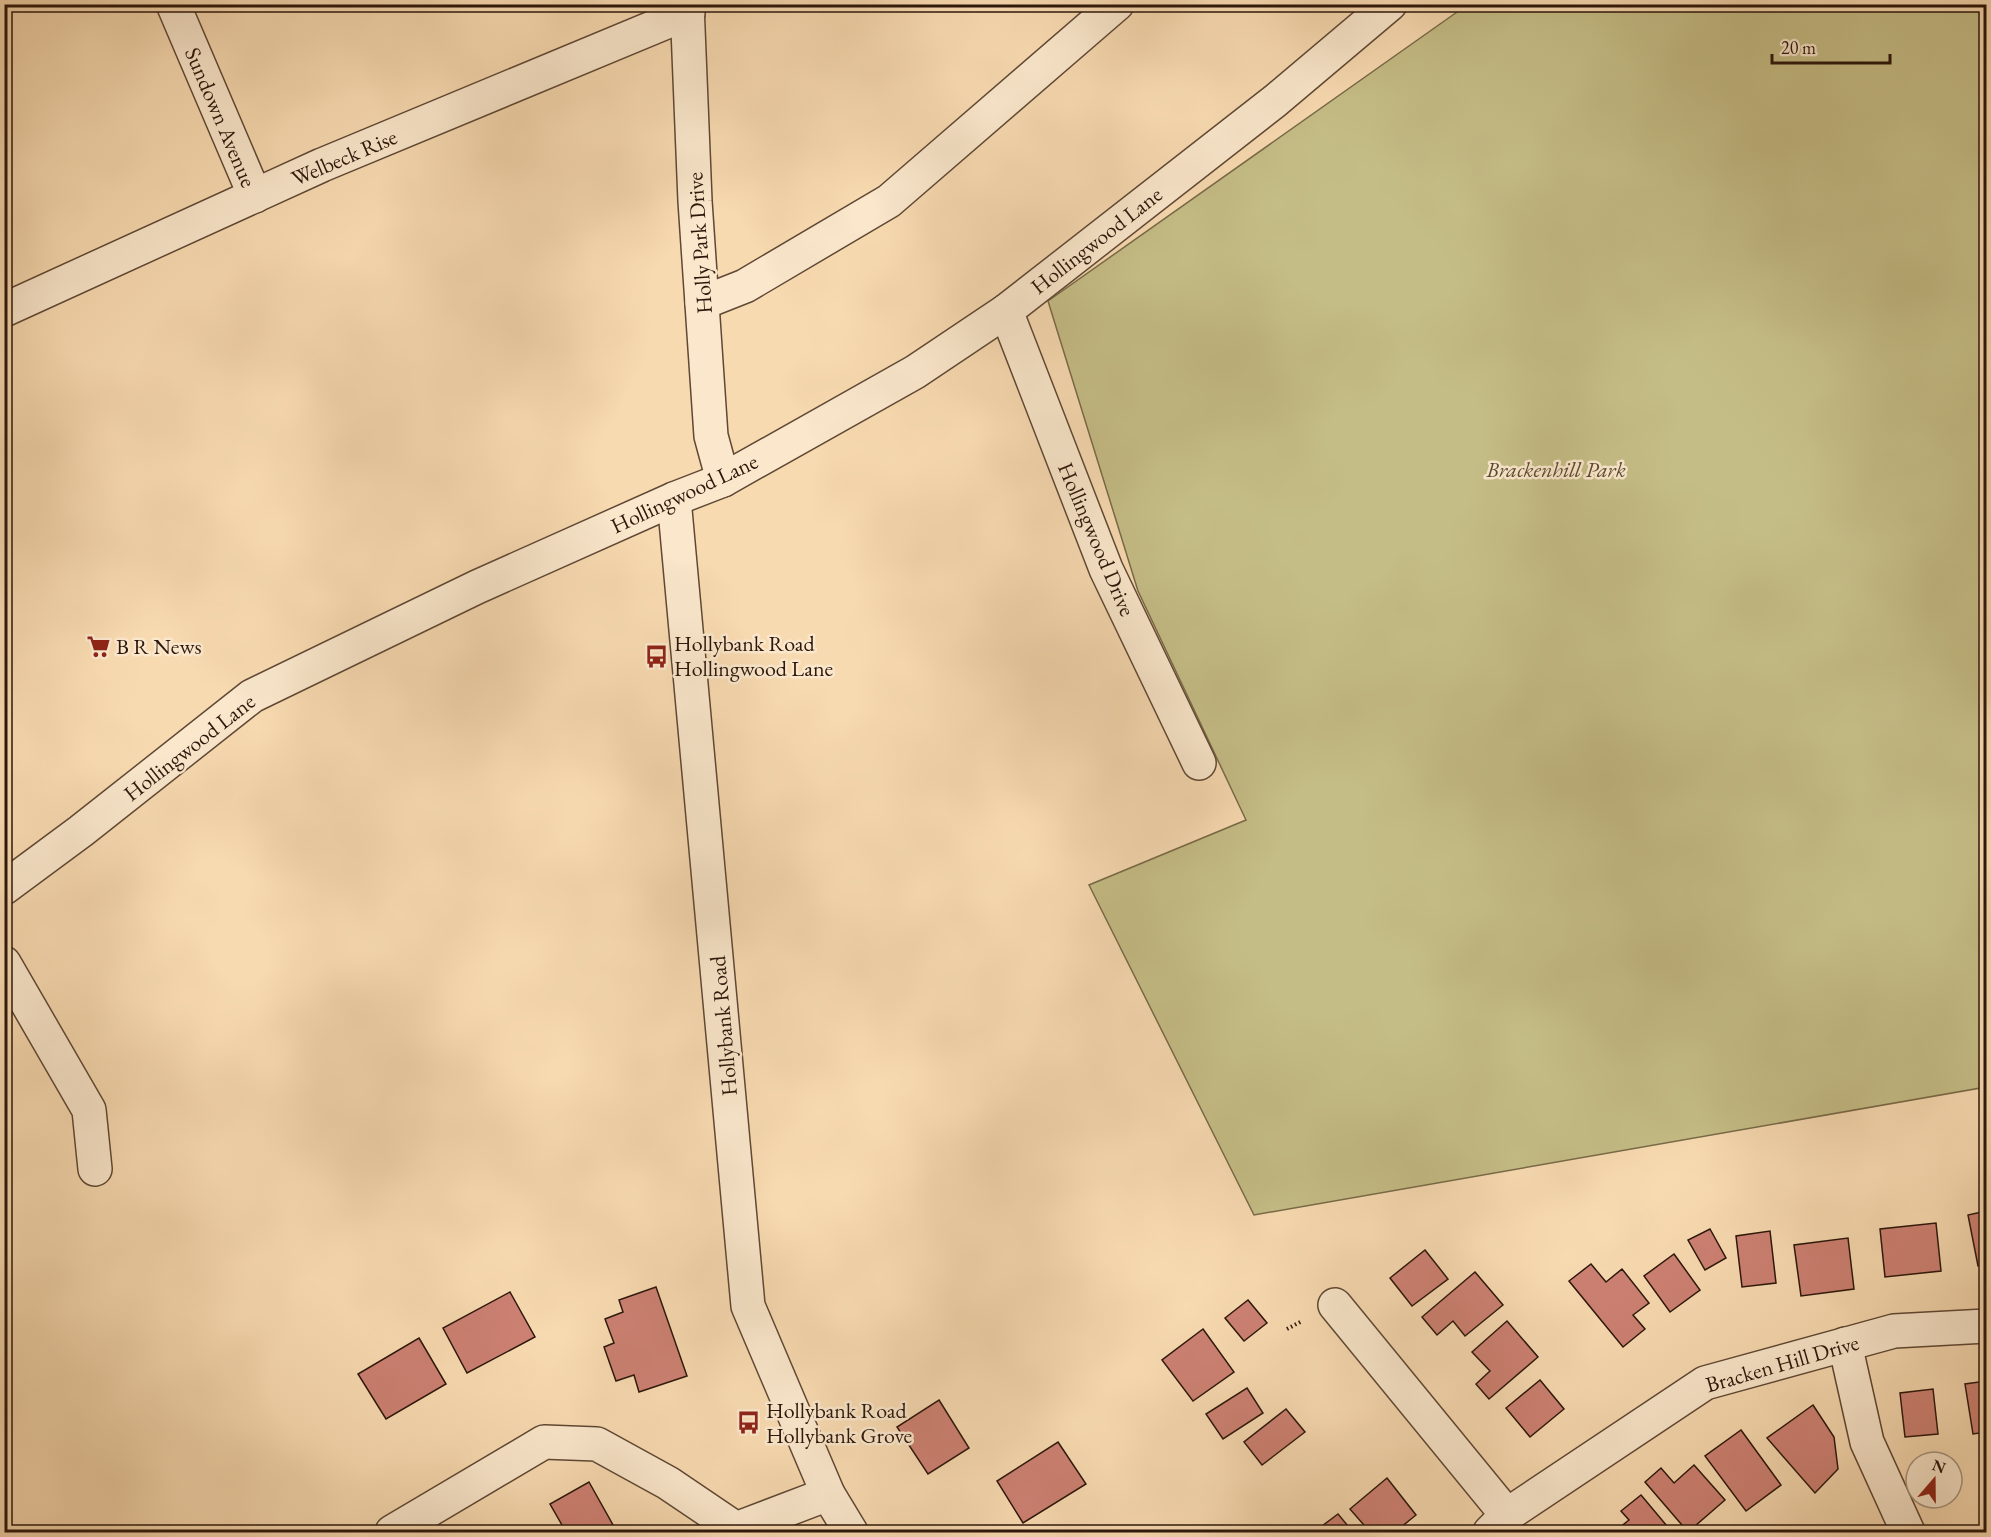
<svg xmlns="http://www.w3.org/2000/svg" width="1991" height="1537" font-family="'EB Garamond',serif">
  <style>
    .green { fill: #c5bd86; stroke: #786a48; stroke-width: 1.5 }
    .building { fill: #cd8173; stroke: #2c170b; stroke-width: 1.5 }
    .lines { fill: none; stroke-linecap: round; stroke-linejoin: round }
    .minor-casing { stroke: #5f4834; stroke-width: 36 }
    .path { stroke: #2c170b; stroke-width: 4; stroke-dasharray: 1.5 3; stroke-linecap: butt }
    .minor { stroke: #fae7cc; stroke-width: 33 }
    .labels { text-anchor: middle; stroke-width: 5; stroke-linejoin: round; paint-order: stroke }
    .street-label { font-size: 22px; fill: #2c170b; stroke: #fae7cc }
    .park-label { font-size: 22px; font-style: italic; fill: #5a4930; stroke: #fae7cc }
    .poi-label { font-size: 22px; fill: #2c170b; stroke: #fae7cc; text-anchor: start }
  </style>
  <rect width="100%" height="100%" fill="#f8dab1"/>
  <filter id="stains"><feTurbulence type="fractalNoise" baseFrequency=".00333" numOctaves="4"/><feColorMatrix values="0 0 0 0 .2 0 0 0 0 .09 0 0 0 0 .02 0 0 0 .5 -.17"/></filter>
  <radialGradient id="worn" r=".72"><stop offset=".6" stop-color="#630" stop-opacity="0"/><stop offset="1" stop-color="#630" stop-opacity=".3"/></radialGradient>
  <polygon class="green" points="1465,5 1986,5 1986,1087 1254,1215 1089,885 1246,820 1138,591 1048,301 1457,12"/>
  <g class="building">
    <polygon points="1986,1211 1986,1265 1978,1266 1968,1215"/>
    <polygon points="1936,1223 1941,1271 1885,1277 1880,1229"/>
    <polygon points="1710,1229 1726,1258 1705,1270 1688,1240"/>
    <polygon points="1770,1231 1776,1283 1742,1287 1736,1236"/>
    <polygon points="1848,1238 1854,1289 1801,1296 1794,1245"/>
    <polygon points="1425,1250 1448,1279 1412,1306 1390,1278"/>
    <polygon points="1674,1254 1700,1290 1670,1312 1644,1276"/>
    <polygon points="1591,1264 1606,1282 1622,1269 1649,1303 1633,1315 1645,1329 1623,1347 1569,1281"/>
    <polygon points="1475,1272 1503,1305 1465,1336 1453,1321 1437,1335 1422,1317"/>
    <polygon points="656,1287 687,1376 639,1392 634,1375 616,1381 604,1347 614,1343 605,1319 623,1312 619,1300"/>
    <polygon points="510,1292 535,1337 467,1373 443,1328"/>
    <polygon points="1248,1300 1267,1323 1244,1341 1225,1318"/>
    <polygon points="1507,1321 1538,1357 1489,1399 1476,1384 1490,1371 1472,1352"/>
    <polygon points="1203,1329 1234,1372 1193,1401 1162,1360"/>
    <polygon points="419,1338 446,1384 386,1419 358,1374"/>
    <polygon points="1540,1380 1564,1409 1530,1437 1506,1408"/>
    <polygon points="1986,1381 1986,1432 1973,1434 1965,1384"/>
    <polygon points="1247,1388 1263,1413 1223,1439 1206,1414"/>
    <polygon points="1933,1389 1938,1434 1905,1437 1900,1393"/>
    <polygon points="939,1400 969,1448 928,1474 897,1427"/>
    <polygon points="1813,1405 1834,1437 1838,1469 1815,1493 1767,1438"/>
    <polygon points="1286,1409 1305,1432 1262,1465 1244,1442"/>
    <polygon points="1741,1430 1781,1485 1746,1511 1705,1456"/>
    <polygon points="1058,1442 1086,1484 1023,1523 997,1481"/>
    <polygon points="1694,1465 1725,1500 1688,1532 1645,1482 1661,1468 1674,1483"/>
    <polygon points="1387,1478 1416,1515 1395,1532 1370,1532 1350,1509"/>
    <polygon points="589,1482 617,1532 566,1532 550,1504"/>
    <polygon points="1641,1495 1672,1532 1614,1532 1629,1520 1621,1511"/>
    <polygon points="1338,1514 1353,1532 1314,1532"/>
  </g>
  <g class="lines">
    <defs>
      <g id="minor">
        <polyline points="173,4 255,196"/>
        <polyline points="687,4 695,201 711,436 723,480"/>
        <polyline points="702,303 745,286 889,201 1117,4"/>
        <polyline points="4,310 322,165 688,13"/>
        <polyline points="1006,311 1106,569 1199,763"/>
        <polyline points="674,499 748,1306 828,1494 851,1532"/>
        <polyline points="4,888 81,831 252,696 477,587 674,499 723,480 915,372 1006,311 1275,101 1390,4"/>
        <polyline points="4,963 89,1110 95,1169"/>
        <polyline points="1335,1305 1507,1515 1490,1532"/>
        <polyline points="1845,1344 1867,1442 1908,1532"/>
        <polyline points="1507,1515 1705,1383 1894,1331 1986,1326"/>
        <polyline points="392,1532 544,1442 597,1444 668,1483 736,1529 828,1494"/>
      </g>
    </defs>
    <use href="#minor" class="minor-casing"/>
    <polyline class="path" points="1287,1329 1302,1321"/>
    <use href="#minor" class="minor"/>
  </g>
  <defs>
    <symbol id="supermarket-bare" viewBox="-9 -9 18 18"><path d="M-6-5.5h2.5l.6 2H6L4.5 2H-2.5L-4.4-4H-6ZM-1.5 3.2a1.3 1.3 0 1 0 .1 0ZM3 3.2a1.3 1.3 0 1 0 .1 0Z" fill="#8f2418" stroke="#fae7cc" stroke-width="2.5" paint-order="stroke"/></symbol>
    <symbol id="bus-bare" viewBox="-9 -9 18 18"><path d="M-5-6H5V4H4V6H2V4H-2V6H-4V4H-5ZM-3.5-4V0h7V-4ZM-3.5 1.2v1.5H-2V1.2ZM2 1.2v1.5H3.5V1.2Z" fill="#8f2418" stroke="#fae7cc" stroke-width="2.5" paint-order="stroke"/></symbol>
  </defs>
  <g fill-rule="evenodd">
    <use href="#supermarket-bare" x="82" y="630" width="33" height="33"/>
    <use href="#bus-bare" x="640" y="640" width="33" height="33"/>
    <use href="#bus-bare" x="732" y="1406" width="33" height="33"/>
  </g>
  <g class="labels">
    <g class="street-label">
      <text transform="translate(221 117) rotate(67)" y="8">Sundown Avenue</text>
      <text transform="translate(344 157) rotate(-23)" y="8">Welbeck Rise</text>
      <text transform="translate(1096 240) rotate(-38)" y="8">Hollingwood Lane</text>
      <text transform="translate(699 243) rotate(-94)" y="8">Holly Park Drive</text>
      <text transform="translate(684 493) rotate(-25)" y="8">Hollingwood Lane</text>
      <text transform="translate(1097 539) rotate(67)" y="8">Hollingwood Drive</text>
      <text transform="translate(189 747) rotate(-38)" y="8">Hollingwood Lane</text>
      <text transform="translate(723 1026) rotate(-95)" y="8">Hollybank Road</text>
      <text transform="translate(1782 1363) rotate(-16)" y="8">Bracken Hill Drive</text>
    </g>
    <g class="park-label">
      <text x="1556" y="477">Brackenhill Park</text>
    </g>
    <g class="poi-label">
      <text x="674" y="651">Hollybank Road<tspan x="674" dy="25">Hollingwood Lane</tspan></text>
      <text x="116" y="654">B R News</text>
      <text x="766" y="1418">Hollybank Road<tspan x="766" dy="25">Hollybank Grove</tspan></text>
    </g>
  </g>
  <rect width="1991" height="1537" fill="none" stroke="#f8dab1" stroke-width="24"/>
  <rect x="6" y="6" width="1979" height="1525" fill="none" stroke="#2c170b" stroke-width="3"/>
  <rect x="12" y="12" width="1967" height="1513" fill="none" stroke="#2c170b" stroke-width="1.5"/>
  <g transform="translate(1934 1480) rotate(20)"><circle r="28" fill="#fae7cc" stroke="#a8947f" stroke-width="1.5"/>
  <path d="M0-4.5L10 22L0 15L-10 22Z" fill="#8f2418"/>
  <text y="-9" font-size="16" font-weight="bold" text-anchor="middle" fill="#2c170b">N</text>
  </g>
  <path d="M1772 54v9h118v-9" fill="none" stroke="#2c170b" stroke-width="3"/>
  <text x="1781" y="54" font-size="18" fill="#2c170b" stroke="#fae7cc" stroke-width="4.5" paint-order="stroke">20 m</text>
  <rect width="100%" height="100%" filter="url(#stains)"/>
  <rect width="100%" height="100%" fill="url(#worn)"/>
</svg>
